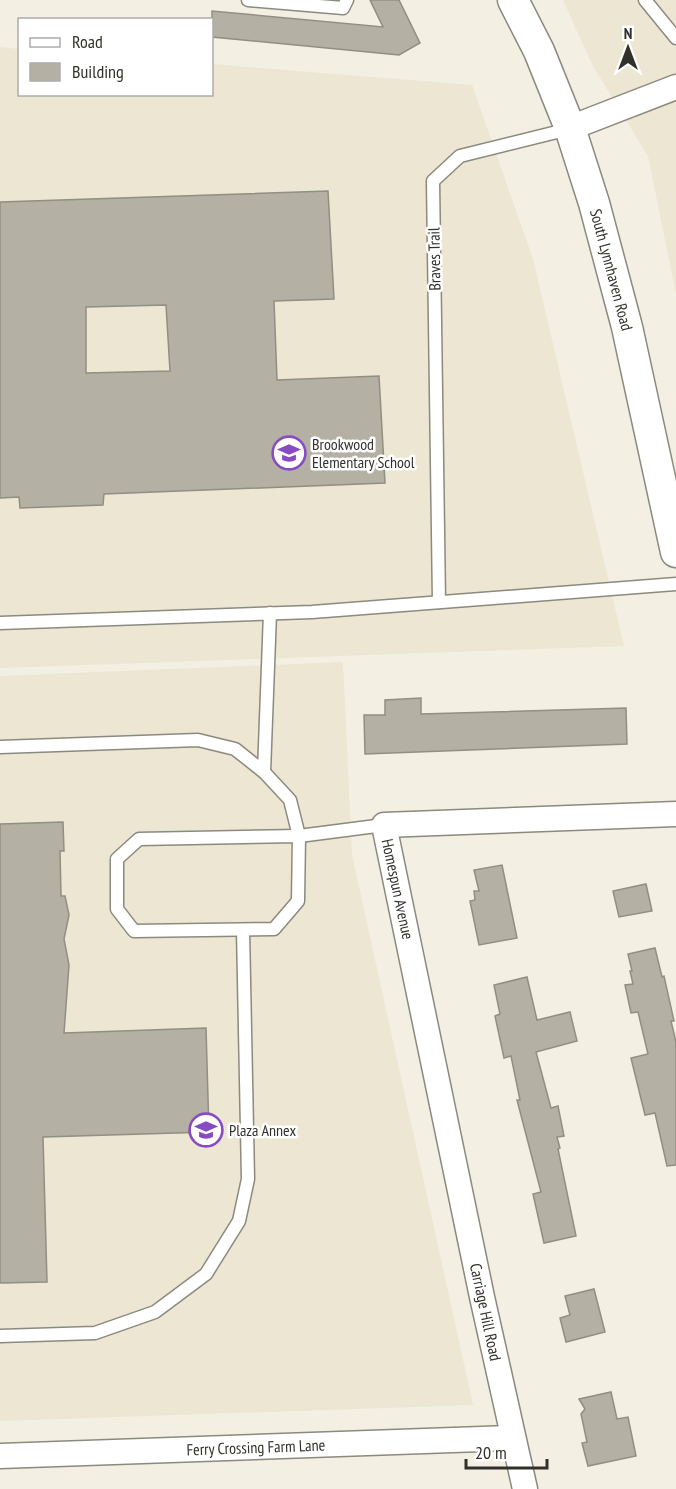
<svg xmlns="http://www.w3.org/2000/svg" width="676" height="1489" font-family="'PT Sans Narrow',sans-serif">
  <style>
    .built { fill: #ece6d2 }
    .building { fill: #b4b0a4; stroke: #918e82; stroke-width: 1.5; fill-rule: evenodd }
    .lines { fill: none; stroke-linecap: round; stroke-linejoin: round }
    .service-casing { stroke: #8c897e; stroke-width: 15 }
    .minor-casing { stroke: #8c897e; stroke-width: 27 }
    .tertiary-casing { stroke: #8c897e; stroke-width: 33 }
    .service { stroke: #fff; stroke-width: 12 }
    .minor { stroke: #fff; stroke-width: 24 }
    .tertiary { stroke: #fff; stroke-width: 30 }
    .labels { text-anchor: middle; stroke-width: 5; stroke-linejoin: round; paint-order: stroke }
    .street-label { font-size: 16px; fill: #31302b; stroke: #fff }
    .poi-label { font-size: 16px; fill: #31302b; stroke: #fff; text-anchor: start }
  </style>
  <rect width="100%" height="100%" fill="#f3efe3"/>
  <g class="built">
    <polygon points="563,0 676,0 676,294 648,156 593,66"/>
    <polygon points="0,47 19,49 20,94 212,94 212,64 472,85 533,259 624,646 0,668"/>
    <polygon points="343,662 352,855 473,1405 0,1421 0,676"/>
  </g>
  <g class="building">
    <polygon points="370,0 399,0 420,43 399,55 212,37 212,11 383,27"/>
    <path d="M328,191l6,108 -60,2 3,79 102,-4 6,107 -281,11 -1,11 -83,3 -1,-11 -19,1v-296zM166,305l4,66 -84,2v-66z"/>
    <polygon points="421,698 421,714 626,708 627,744 365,754 364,715 385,715 385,700"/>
    <polygon points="63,822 64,851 60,851 61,896 65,896 69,915 64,939 69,965 64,1033 206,1028 209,1132 43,1137 47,1282 0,1283 0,824"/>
    <polygon points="502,865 517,938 479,945 470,901 475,900 474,891 479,891 474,870"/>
    <polygon points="646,884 652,911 619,917 613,891"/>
    <polygon points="655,948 662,977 664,976 674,1021 671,1021 676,1042 676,1165 667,1166 655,1113 645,1115 631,1058 648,1054 638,1012 631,1013 625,985 633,984 630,971 632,971 628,954"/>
    <polygon points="527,977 537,1020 570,1012 577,1041 536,1052 551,1108 558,1106 564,1136 557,1137 560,1148 558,1149 576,1236 544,1243 533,1194 541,1192 517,1100 520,1100 511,1056 504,1058 495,1016 500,1014 494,985"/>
    <polygon points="594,1289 605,1332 566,1342 560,1318 570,1315 565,1296"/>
    <polygon points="611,1392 617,1419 628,1417 636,1456 588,1466 582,1443 587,1442 581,1414 585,1409 579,1399"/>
  </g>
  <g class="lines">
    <defs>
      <g id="service">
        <polyline points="248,0 343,8 347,0"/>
        <polyline points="645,0 676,38"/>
        <polyline points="439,602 433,181 460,156 569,129"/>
        <polyline points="0,623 312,612 676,584"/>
        <polyline points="0,747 198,740 235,749 264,772 270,613"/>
        <polyline points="264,772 290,800 299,836 384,825"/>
        <polygon points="299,836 298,901 274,929 134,931 117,909 117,859 139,839"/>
        <polyline points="0,1336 95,1333 155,1312 206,1274 239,1221 248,1179 243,930"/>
      </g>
      <g id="minor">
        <polyline points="570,128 676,87"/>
        <path id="s1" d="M0,1456l513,-18"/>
        <polyline points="525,1489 482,1297 384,825 676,814"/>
      </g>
      <g id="tertiary">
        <path id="s2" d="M513,0l26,51 31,77 24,75 33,124 49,225"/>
      </g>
    </defs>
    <use href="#service" class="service-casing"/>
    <use href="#minor" class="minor-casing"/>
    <use href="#tertiary" class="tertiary-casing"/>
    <use href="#service" class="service"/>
    <use href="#minor" class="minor"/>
    <use href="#tertiary" class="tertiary"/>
  </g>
  <defs>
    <symbol id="school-ring" viewBox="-11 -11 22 22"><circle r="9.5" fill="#fff" stroke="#884cc2" stroke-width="1.5"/><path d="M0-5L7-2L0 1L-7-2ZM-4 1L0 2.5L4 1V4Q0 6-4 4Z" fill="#884cc2"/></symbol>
  </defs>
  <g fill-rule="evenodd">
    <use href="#school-ring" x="270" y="434" width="38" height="38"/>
    <use href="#school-ring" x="187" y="1111" width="38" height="38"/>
  </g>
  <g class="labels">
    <g class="street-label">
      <text transform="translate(434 259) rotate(-91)" y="6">Braves Trail</text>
      <text dy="6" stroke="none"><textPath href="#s2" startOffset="288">South Lynnhaven Road</textPath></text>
      <text transform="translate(398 889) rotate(78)" y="6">Homespun Avenue</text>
      <text transform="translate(486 1312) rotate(78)" y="6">Carriage Hill Road</text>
      <text dy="6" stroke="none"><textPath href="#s1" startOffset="256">Ferry Crossing Farm Lane</textPath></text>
    </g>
    <g class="poi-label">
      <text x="312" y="450">Brookwood<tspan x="312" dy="18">Elementary School</tspan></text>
      <text x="229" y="1136">Plaza Annex</text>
    </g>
  </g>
  <rect x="18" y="18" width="195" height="78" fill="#ffffff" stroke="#adacaa" stroke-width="1.5"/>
  <rect x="30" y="38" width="30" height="9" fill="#ffffff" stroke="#adacaa" stroke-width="1.5"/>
  <text x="72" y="48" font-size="18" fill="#31302b">Road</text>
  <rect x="30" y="63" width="30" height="18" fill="#b4b0a4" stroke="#adacaa" stroke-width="1.5"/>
  <text x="72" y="78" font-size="18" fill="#31302b">Building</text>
  <g transform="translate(628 48)" stroke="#ffffff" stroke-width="4.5" paint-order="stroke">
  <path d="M0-4.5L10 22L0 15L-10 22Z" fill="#31302b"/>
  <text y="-9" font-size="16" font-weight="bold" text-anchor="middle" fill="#31302b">N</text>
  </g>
  <path d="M466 1459v9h81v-9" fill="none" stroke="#31302b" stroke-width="3"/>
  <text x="475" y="1459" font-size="18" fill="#31302b" stroke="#ffffff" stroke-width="4.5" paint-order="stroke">20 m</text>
</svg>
